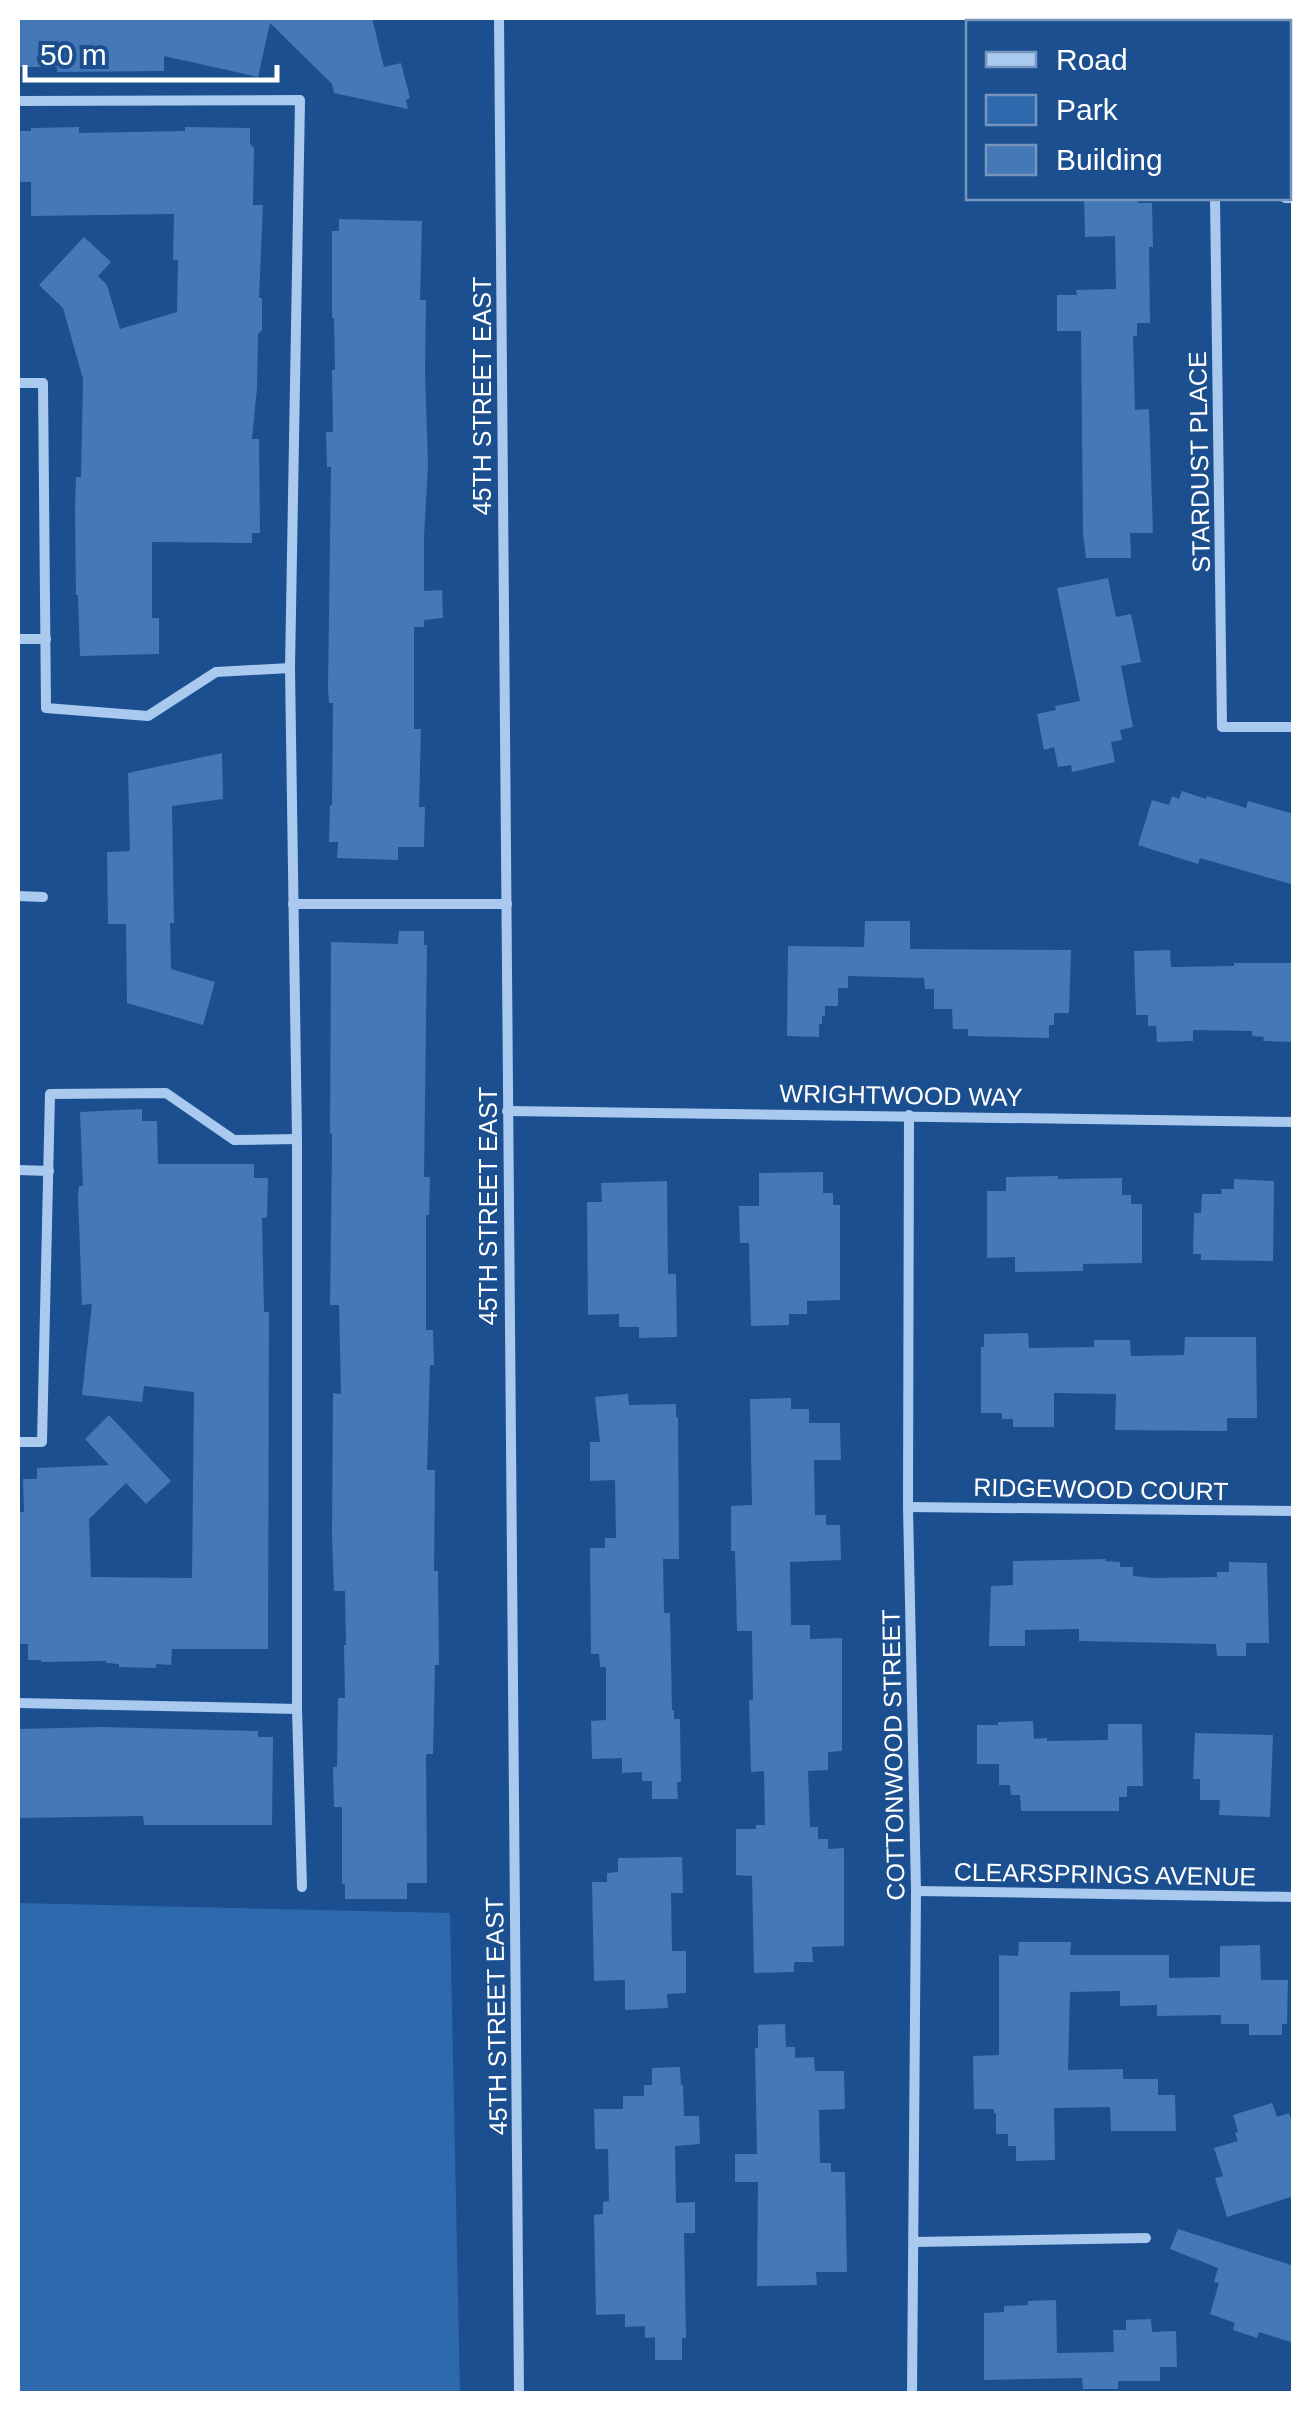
<svg xmlns="http://www.w3.org/2000/svg" width="1311" height="2411" font-family="Helvetica,sans-serif">
  <style>
    .green { fill: #2e69ad }
    .building { fill: #4478b7 }
    .lines { fill: none; stroke-linecap: round; stroke-linejoin: round }
    .street { stroke: #a9c9ee; stroke-width: 10 }
    .labels { text-anchor: middle; stroke-width: 8; stroke-linejoin: round; paint-order: stroke }
    .street-label { font-size: 25px; fill: #fff; stroke: #1b4f8f }
  </style>
  <rect width="100%" height="100%" fill="#1b4f8f"/>
  <polygon class="green" points="18,1903 450,1913 460,2393 18,2393"/>
  <g class="building">
    <polygon points="18,18 372,18 384,67 401,63 410,98 406,100 408,109 334,93 332,84 270,23 258,77 164,56 164,71 57,72 57,67 18,67"/>
    <polygon points="79,127 79,133 185,131 185,127 250,128 250,144 254,148 253,205 263,205 259,298 262,298 262,330 258,334 257,388 252,439 259,439 260,533 252,533 252,543 152,542 152,618 159,618 159,654 80,656 78,595 76,595 75,507 76,477 81,477 83,379 63,308 39,285 84,237 111,262 98,276 107,285 120,329 177,312 178,260 173,260 174,214 31,216 31,182 18,182 18,131 31,131 31,128"/>
    <polygon points="1084,198 1137,198 1138,203 1152,203 1153,247 1149,247 1150,323 1137,323 1137,336 1133,336 1135,410 1149,409 1153,533 1130,533 1131,558 1086,558 1083,533 1081,331 1057,331 1057,295 1077,295 1076,290 1116,289 1115,236 1085,237"/>
    <polygon points="339,219 422,221 420,300 426,300 425,370 428,466 424,537 424,591 442,590 443,618 424,620 424,627 414,627 414,729 421,729 419,807 425,807 424,847 398,847 398,860 337,858 338,842 329,842 330,805 332,805 333,703 329,703 328,688 331,467 327,467 326,432 333,432 332,370 335,370 334,318 332,318 332,231 339,231"/>
    <polygon points="1108,578 1116,617 1131,614 1141,662 1121,666 1133,727 1120,730 1122,740 1111,742 1115,762 1072,772 1071,765 1058,767 1054,747 1044,750 1037,714 1056,710 1055,706 1080,701 1057,588"/>
    <polygon points="222,753 223,799 172,806 174,923 170,923 171,969 215,982 203,1025 127,1003 126,924 108,924 107,852 130,851 128,773"/>
    <polygon points="1182,791 1206,799 1207,796 1246,808 1248,801 1294,814 1294,885 1200,858 1198,864 1138,845 1152,800 1169,805 1172,796 1179,799"/>
    <polygon points="865,921 910,921 910,949 1071,950 1069,1013 1054,1013 1054,1025 1049,1025 1049,1038 968,1036 968,1029 953,1029 952,1009 934,1009 934,989 925,989 924,978 848,976 848,988 838,988 838,1006 825,1006 825,1016 822,1016 822,1024 819,1024 819,1037 787,1036 788,946 864,947"/>
    <polygon points="399,931 424,931 424,945 427,945 424,1177 430,1177 429,1215 426,1215 426,1330 433,1330 434,1365 430,1365 427,1470 435,1470 434,1571 438,1571 439,1665 435,1665 433,1754 426,1754 427,1883 407,1883 407,1899 345,1899 345,1884 342,1884 342,1807 334,1807 333,1767 337,1767 338,1698 345,1698 344,1645 346,1645 345,1591 334,1591 332,1536 333,1393 341,1394 339,1305 330,1305 332,1150 332,1133 330,1134 331,942 398,944"/>
    <polygon points="1170,950 1171,967 1234,966 1234,963 1294,963 1294,1042 1263,1041 1264,1037 1252,1036 1252,1031 1193,1030 1193,1041 1157,1042 1156,1026 1148,1026 1148,1015 1136,1015 1134,951"/>
    <polygon points="142,1109 142,1121 157,1121 158,1164 254,1164 254,1178 268,1178 267,1215 266,1218 262,1218 264,1312 269,1312 268,1649 172,1649 171,1665 156,1664 156,1668 119,1667 119,1664 106,1663 106,1661 41,1662 41,1660 28,1660 28,1644 18,1644 18,1512 24,1512 23,1479 37,1479 37,1468 109,1465 85,1439 109,1415 171,1481 146,1504 126,1483 89,1519 91,1577 192,1578 194,1392 144,1386 142,1402 82,1395 92,1304 82,1305 78,1195 79,1186 83,1186 80,1112"/>
    <polygon points="823,1172 823,1193 833,1193 833,1205 840,1205 840,1300 807,1301 807,1314 789,1314 789,1325 751,1326 749,1243 740,1243 739,1206 759,1206 759,1173"/>
    <polygon points="1058,1176 1058,1179 1122,1178 1122,1195 1131,1195 1131,1204 1142,1204 1142,1263 1083,1264 1083,1271 1015,1272 1015,1257 987,1258 987,1191 1006,1191 1006,1177"/>
    <polygon points="1234,1179 1274,1181 1273,1261 1201,1260 1201,1254 1193,1254 1194,1213 1201,1213 1202,1194 1222,1194 1221,1189 1234,1189"/>
    <polygon points="667,1181 668,1274 676,1274 677,1337 639,1338 639,1327 619,1327 619,1314 588,1315 587,1202 602,1202 601,1183"/>
    <polygon points="1028,1333 1029,1348 1094,1347 1094,1340 1130,1340 1131,1356 1184,1355 1185,1337 1256,1337 1257,1418 1227,1418 1227,1431 1115,1430 1116,1394 1054,1393 1054,1427 1013,1427 1013,1419 1002,1419 1002,1413 981,1413 981,1347 984,1347 984,1334"/>
    <polygon points="628,1394 629,1405 676,1404 676,1417 678,1417 679,1559 663,1559 664,1613 670,1613 672,1710 674,1710 674,1719 680,1719 681,1782 677,1782 678,1799 652,1799 652,1781 642,1781 642,1772 622,1773 622,1758 592,1759 591,1721 606,1720 606,1667 600,1667 599,1654 591,1654 590,1548 605,1548 605,1538 616,1538 615,1480 590,1481 590,1442 600,1442 595,1397"/>
    <polygon points="791,1398 791,1409 809,1409 809,1423 840,1423 841,1460 814,1460 815,1515 826,1515 826,1525 840,1525 841,1560 790,1562 791,1625 810,1625 810,1639 842,1638 842,1751 828,1752 828,1770 808,1771 810,1827 818,1827 818,1839 828,1839 828,1849 844,1848 844,1946 812,1947 813,1962 794,1962 794,1972 754,1973 752,1876 736,1875 736,1829 756,1829 756,1825 765,1825 764,1771 751,1772 749,1700 753,1700 752,1631 737,1631 735,1551 731,1551 731,1506 752,1505 750,1399"/>
    <polygon points="1106,1559 1105,1561 1120,1562 1120,1567 1133,1567 1133,1576 1151,1578 1217,1577 1217,1572 1229,1572 1229,1562 1267,1563 1269,1643 1246,1643 1246,1656 1217,1656 1216,1644 1079,1641 1079,1629 1025,1630 1025,1646 989,1646 991,1586 1013,1585 1013,1561"/>
    <polygon points="1033,1721 1034,1739 1047,1738 1047,1741 1108,1740 1108,1724 1142,1724 1143,1786 1127,1786 1127,1797 1119,1797 1119,1811 1021,1811 1020,1795 1011,1795 1010,1785 999,1785 999,1764 977,1764 977,1725 998,1725 998,1722"/>
    <polygon points="102,1727 258,1731 258,1737 273,1737 272,1825 144,1825 143,1816 18,1818 18,1729"/>
    <polygon points="1195,1733 1273,1735 1270,1817 1219,1815 1220,1800 1200,1800 1200,1779 1193,1779"/>
    <polygon points="682,1857 683,1893 671,1893 672,1951 686,1951 686,1993 667,1994 668,2008 625,2010 625,1980 594,1981 592,1882 607,1882 607,1873 618,1872 618,1858"/>
    <polygon points="1019,1942 1071,1942 1070,1955 1169,1955 1169,1978 1220,1977 1220,1946 1260,1945 1261,1980 1288,1980 1287,2024 1282,2024 1282,2035 1249,2035 1249,2024 1221,2024 1221,2015 1157,2016 1157,2005 1120,2006 1120,1991 1070,1992 1068,2070 1123,2069 1123,2079 1158,2079 1158,2095 1175,2095 1176,2131 1111,2131 1110,2107 1054,2108 1055,2160 1016,2161 1016,2146 1008,2146 1008,2134 996,2134 996,2113 994,2114 994,2109 974,2109 973,2056 999,2055 999,1955 1018,1956"/>
    <polygon points="785,2024 786,2047 795,2047 795,2058 814,2057 815,2071 844,2071 845,2109 819,2110 820,2163 831,2163 831,2172 845,2172 847,2272 816,2272 817,2285 757,2286 758,2182 735,2182 735,2154 757,2154 755,2048 758,2048 758,2025"/>
    <polygon points="680,2067 681,2085 683,2085 684,2116 699,2116 700,2144 675,2146 676,2203 695,2202 695,2233 684,2233 686,2338 682,2338 682,2360 655,2360 655,2337 645,2338 645,2326 625,2327 625,2314 596,2315 594,2215 603,2214 603,2202 609,2201 608,2149 595,2149 594,2109 623,2109 623,2096 644,2096 644,2085 652,2085 652,2068"/>
    <polygon points="1272,2103 1277,2117 1289,2113 1294,2128 1294,2196 1227,2217 1215,2178 1223,2176 1214,2148 1238,2141 1235,2133 1238,2132 1233,2115"/>
    <polygon points="1178,2229 1294,2266 1294,2343 1259,2332 1257,2338 1233,2330 1235,2323 1210,2314 1219,2283 1214,2282 1218,2268 1170,2249"/>
    <polygon points="1056,2300 1057,2353 1114,2352 1113,2330 1126,2330 1126,2320 1151,2319 1152,2332 1176,2331 1177,2367 1160,2367 1160,2381 1118,2381 1118,2389 1083,2389 1082,2378 984,2380 984,2313 1004,2312 1004,2306 1028,2305 1028,2301"/>
  </g>
  <g class="lines">
    <g class="street">
      <polyline points="499,18 519,2394"/>
      <polyline points="1218,22 1218,18"/>
      <polyline points="18,101 300,100 290,668 297,1139 297,1709 302,1887"/>
      <polyline points="1215,198 1222,727 1294,727"/>
      <polyline points="1285,198 1294,198"/>
      <polyline points="18,383 43,383 46,708 148,716 216,672 290,668"/>
      <polyline points="18,639 46,639"/>
      <polyline points="18,896 43,897"/>
      <polyline points="293,904 507,904"/>
      <polyline points="507,1111 1294,1122"/>
      <polyline points="909,1115 908,1507 916,1891 912,2394"/>
      <polyline points="18,1170 49,1171"/>
      <polyline points="18,1442 42,1442 50,1094 166,1093 234,1140 297,1139"/>
      <polyline points="908,1507 1294,1511"/>
      <polyline points="18,1703 297,1709"/>
      <polyline points="916,1891 1294,1897"/>
      <polyline points="914,2242 1146,2238"/>
    </g>
  </g>
  <g class="labels">
    <g class="street-label">
      <text transform="translate(482 396) rotate(-90)" y="9">45TH STREET EAST</text>
      <text transform="translate(1199 462) rotate(-91)" y="9">STARDUST PLACE</text>
      <text transform="translate(901 1095) rotate(1)" y="9">WRIGHTWOOD WAY</text>
      <text transform="translate(488 1206) rotate(-90)" y="9">45TH STREET EAST</text>
      <text transform="translate(1101 1489) rotate(1)" y="9">RIDGEWOOD COURT</text>
      <text transform="translate(893 1755) rotate(-91)" y="9">COTTONWOOD STREET</text>
      <text transform="translate(1105 1874) rotate(1)" y="9">CLEARSPRINGS AVENUE</text>
      <text transform="translate(496 2016) rotate(-91)" y="9">45TH STREET EAST</text>
    </g>
  </g>
  <rect width="1311" height="2411" fill="none" stroke="#ffffff" stroke-width="40"/>
  <rect x="966" y="20" width="325" height="180" fill="#1b4f8f" stroke="#7695bc" stroke-width="2.5"/>
  <rect x="986" y="52" width="50" height="15" fill="#a9c9ee" stroke="#7695bc" stroke-width="2.5"/>
  <text x="1056" y="70" font-size="30" fill="#ffffff">Road</text>
  <rect x="986" y="95" width="50" height="30" fill="#2e69ad" stroke="#7695bc" stroke-width="2.5"/>
  <text x="1056" y="120" font-size="30" fill="#ffffff">Park</text>
  <rect x="986" y="145" width="50" height="30" fill="#4478b7" stroke="#7695bc" stroke-width="2.5"/>
  <text x="1056" y="170" font-size="30" fill="#ffffff">Building</text>
  <path d="M25 65v15h252v-15" fill="none" stroke="#ffffff" stroke-width="5"/>
  <text x="40" y="65" font-size="30" fill="#ffffff" stroke="#1b4f8f" stroke-width="8" paint-order="stroke">50 m</text>
</svg>
